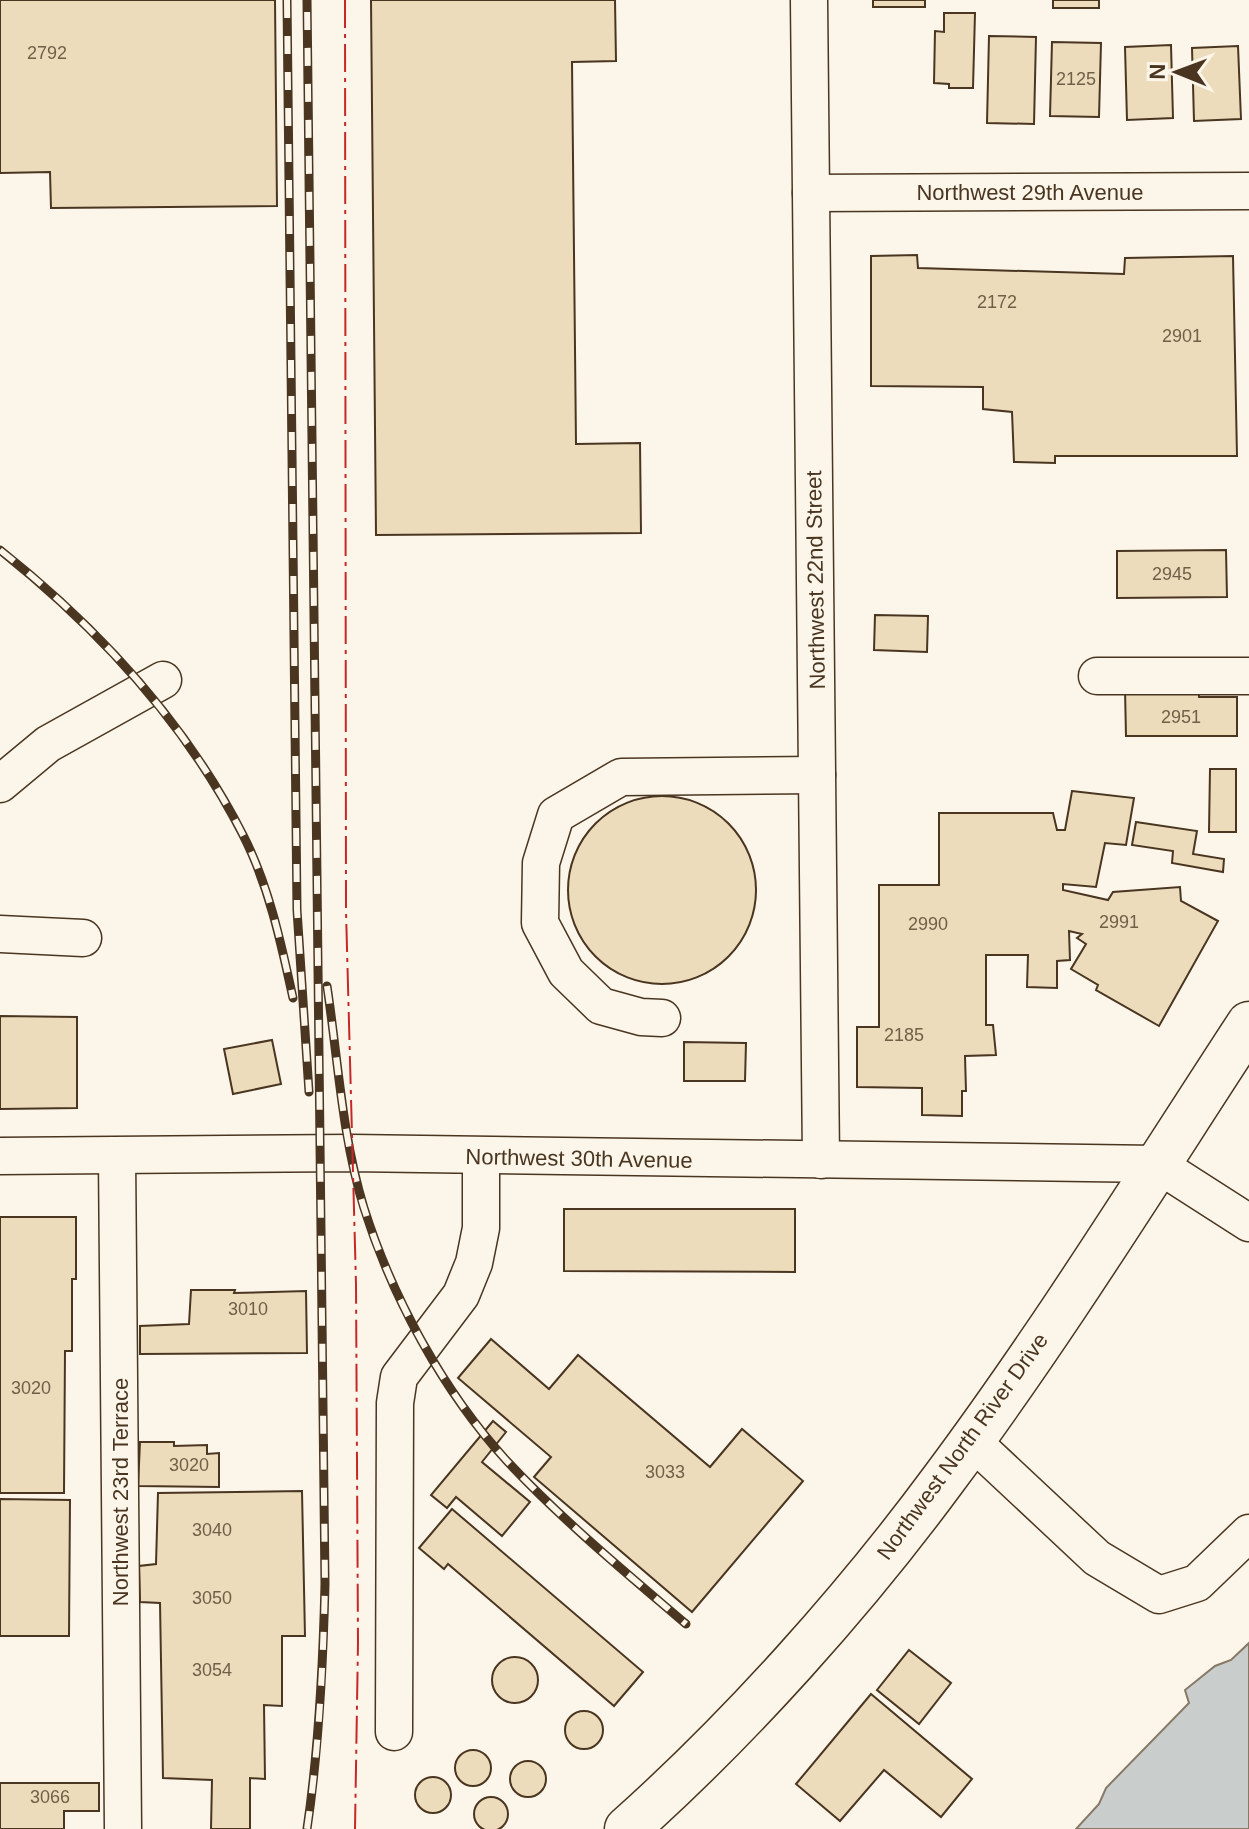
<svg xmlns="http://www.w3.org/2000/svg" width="1249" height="1829" font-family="Arial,sans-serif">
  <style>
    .water { fill: #c9cecd; stroke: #887966; stroke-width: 2 }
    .building { fill: #ecdcbc; stroke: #4a3520; stroke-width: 2 }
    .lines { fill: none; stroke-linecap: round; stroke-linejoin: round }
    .minor-casing { stroke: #4a3520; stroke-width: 39 }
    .major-casing { stroke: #4a3520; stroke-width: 47 }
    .minor { stroke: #fbf6e9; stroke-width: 36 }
    .major { stroke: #fbf6e9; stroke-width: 44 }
    .rail-casing { stroke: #4a3520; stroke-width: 9 }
    .rail { stroke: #fbf6e9; stroke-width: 6; stroke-dasharray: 18; stroke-linecap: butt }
    .power { stroke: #c62828; stroke-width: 2; stroke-dasharray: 28 6 4 6; stroke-linecap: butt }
    .labels { text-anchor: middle; stroke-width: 6; stroke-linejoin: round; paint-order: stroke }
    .number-label { font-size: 18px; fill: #725f47 }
    .street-label { font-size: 22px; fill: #4a3520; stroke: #fbf6e9 }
  </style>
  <rect width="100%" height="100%" fill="#fbf6e9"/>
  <polygon class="water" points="1249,1643 1249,1829 1076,1829 1099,1804 1106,1788 1189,1703 1185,1690 1215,1666 1231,1660"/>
  <g class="building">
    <polygon points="0,0 275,0 277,206 51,208 50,172 0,173"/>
    <polygon points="371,0 615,0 616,61 572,62 576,444 640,443 641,533 376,535"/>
    <rect x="873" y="0" width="52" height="7"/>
    <rect x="1053" y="0" width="46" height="8"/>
    <polygon points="944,13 975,13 973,88 949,88 949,84 934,83 935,31 944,32"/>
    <polygon points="989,36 1036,37 1034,124 987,123"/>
    <polygon points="1052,42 1101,43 1099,117 1050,116"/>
    <polygon points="1171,45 1173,118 1127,120 1125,47"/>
    <polygon points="1238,46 1241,119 1194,121 1192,48"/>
    <polygon points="917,255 918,268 1124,274 1125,258 1233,256 1237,456 1055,456 1055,463 1014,462 1012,412 983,409 983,387 871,386 871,256"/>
    <polygon points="1226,550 1227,597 1117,598 1117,551"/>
    <polygon points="875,615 928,616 927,652 874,650"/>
    <polygon points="1199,688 1199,697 1237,697 1237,736 1126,736 1125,689"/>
    <polygon points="1210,769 1236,769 1236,832 1209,832"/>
    <polygon points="1072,791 1134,798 1126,845 1105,843 1096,887 1063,884 1063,890 1108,900 1113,892 1180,887 1181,901 1218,921 1159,1026 1096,990 1098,985 1071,969 1086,944 1077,938 1082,934 1069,931 1070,960 1057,961 1057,988 1027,987 1028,955 986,955 986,1025 993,1025 996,1055 965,1056 966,1091 962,1091 962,1116 922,1115 922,1088 857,1087 857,1027 879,1027 879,885 939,885 939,813 1053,813 1057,830 1065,830"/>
    <circle cx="662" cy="890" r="94"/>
    <polygon points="1136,822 1197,831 1193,854 1224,859 1223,872 1172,863 1173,851 1132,845"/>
    <polygon points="0,1016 77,1017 77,1108 0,1109"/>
    <polygon points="272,1040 281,1084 233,1094 224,1049"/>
    <polygon points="684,1042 746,1043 745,1081 684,1081"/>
    <polygon points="564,1209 795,1209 795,1272 564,1271"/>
    <polygon points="0,1217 76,1217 76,1279 72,1279 72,1351 65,1351 64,1493 0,1493"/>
    <polygon points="191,1290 235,1290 234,1293 306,1291 307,1353 140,1354 140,1326 189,1324"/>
    <polygon points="491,1339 549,1389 578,1355 710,1467 742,1429 803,1481 692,1612 534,1477 551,1457 458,1378"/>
    <polygon points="493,1421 506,1432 482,1462 530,1502 502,1536 456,1497 447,1508 431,1495"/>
    <polygon points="140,1442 174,1442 174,1446 207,1445 207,1454 219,1453 219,1487 138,1486"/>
    <polygon points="302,1491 305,1636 282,1636 282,1706 264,1705 265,1779 250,1778 250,1829 211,1829 212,1780 163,1778 160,1603 140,1602 139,1566 156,1564 158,1493"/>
    <polygon points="0,1499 70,1500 69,1636 0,1636"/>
    <polygon points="452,1509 643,1672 614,1706 448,1564 444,1569 419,1548"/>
    <polygon points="909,1650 951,1683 919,1724 877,1690"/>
    <circle cx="515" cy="1680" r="23"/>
    <polygon points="871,1694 972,1779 941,1817 884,1770 840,1821 796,1784"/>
    <circle cx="584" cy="1730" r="19"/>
    <circle cx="473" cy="1768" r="18"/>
    <circle cx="528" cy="1779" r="18"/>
    <circle cx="433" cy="1795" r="18"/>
    <polygon points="0,1783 99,1783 99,1811 64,1811 64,1829 0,1829"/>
    <circle cx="491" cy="1814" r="17"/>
  </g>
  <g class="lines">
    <defs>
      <g id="minor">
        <polyline points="809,0 821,1160"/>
        <polyline points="811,193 1249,191"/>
        <polyline points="1097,676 1249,676"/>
        <polyline points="0,784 48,744 163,680"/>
        <polyline points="0,934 83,938"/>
        <polyline points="662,1018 641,1017 601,1006 566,972 540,923 541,863 556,815 621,777 817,775"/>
        <polyline points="0,1156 351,1153 1157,1164 1249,1223"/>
        <polyline points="117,1156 123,1829"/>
        <polyline points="972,1441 1097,1558 1159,1595 1197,1583 1249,1533"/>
        <polyline points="394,1732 395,1403 399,1377 461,1295 474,1263 481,1228 481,1157"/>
      </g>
      <path id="major" d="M627,1829c113,-101 226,-227 316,-349 109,-146 206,-303 306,-456"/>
    </defs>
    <use href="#minor" class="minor-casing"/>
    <use href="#major" class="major-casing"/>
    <use href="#minor" class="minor"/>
    <use href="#major" class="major"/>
    <defs>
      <g id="rail">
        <polyline points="287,0 297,910 309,1092"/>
        <path d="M0,550c98,78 186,173 243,285 26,51 38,108 50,163"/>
        <path d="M327,986c11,73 15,151 37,222 28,89 79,183 142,252 56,60 118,111 180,164"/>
        <path d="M307,1829c12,-81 16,-162 18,-245l-18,-1584"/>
      </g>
    </defs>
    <use href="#rail" class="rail-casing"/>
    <use href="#rail" class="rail"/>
    <polyline class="power" points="345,0 346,911 356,1284 358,1643 355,1829"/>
  </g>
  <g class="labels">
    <g class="number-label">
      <text x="47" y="59">2792</text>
      <text x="1076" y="85">2125</text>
      <text x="997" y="308">2172</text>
      <text x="1182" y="342">2901</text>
      <text x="1172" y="580">2945</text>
      <text x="1181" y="723">2951</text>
      <text x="1119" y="928">2991</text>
      <text x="928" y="930">2990</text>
      <text x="904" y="1041">2185</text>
      <text x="248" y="1315">3010</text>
      <text x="31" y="1394">3020</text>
      <text x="189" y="1471">3020</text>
      <text x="665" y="1478">3033</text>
      <text x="212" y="1536">3040</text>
      <text x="212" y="1604">3050</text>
      <text x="212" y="1676">3054</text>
      <text x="50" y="1803">3066</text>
    </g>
    <g class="street-label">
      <text x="1030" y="200">Northwest 29th Avenue</text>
      <text transform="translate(815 580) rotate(-91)" y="8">Northwest 22nd Street</text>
      <text transform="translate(579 1158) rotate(1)" y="8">Northwest 30th Avenue</text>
      <text transform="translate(962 1446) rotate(-54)" y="8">Northwest North River Drive</text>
      <text transform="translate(120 1492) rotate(-90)" y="8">Northwest 23rd Terrace</text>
    </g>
  </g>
  <g transform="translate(1177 72) rotate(271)" stroke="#fbf6e9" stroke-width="6" paint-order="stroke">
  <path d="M0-6L14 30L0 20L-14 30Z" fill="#4a3520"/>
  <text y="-12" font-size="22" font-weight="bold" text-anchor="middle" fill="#4a3520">N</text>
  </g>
</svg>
